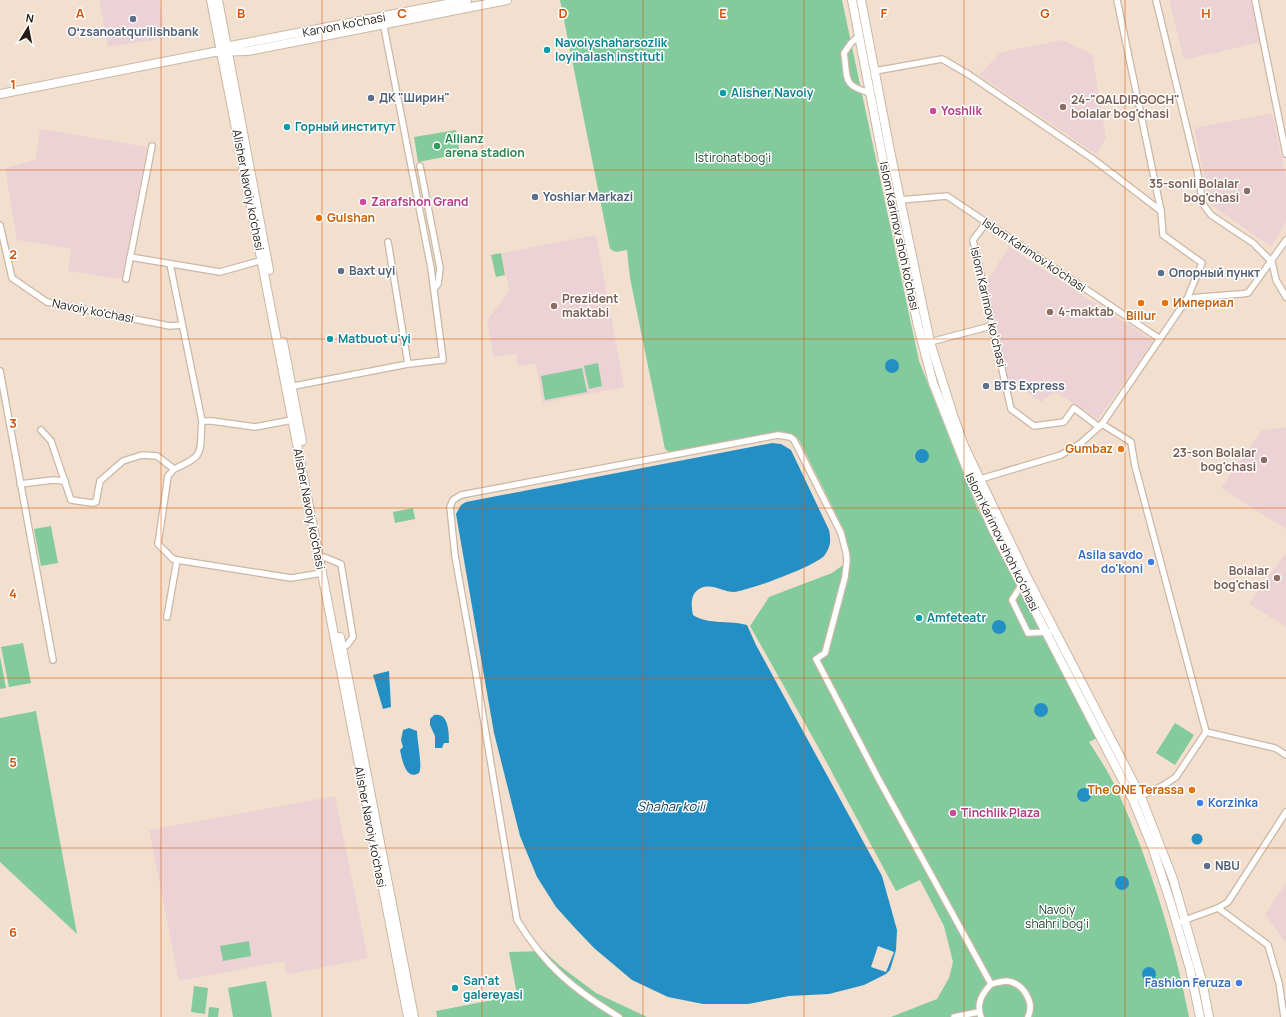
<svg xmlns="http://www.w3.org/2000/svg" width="1286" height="1017" font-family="Manrope,sans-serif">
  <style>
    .commercial { fill: #ecd2d7 }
    .education { fill: #ecd2d5 }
    .green { fill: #83cb9c }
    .water { fill: #248fc4 }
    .pier { fill: #f3dfce }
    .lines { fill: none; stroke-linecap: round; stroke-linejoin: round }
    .street-casing { stroke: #cab7a6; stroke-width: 8 }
    .secondary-casing { stroke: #cab7a6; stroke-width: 10 }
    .street { stroke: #fff; stroke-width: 5.5 }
    .secondary { stroke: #fff; stroke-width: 8 }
    .grid { fill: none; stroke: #d4530d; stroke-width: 1; stroke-opacity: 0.55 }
    .service-dot { fill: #5c6f8a; stroke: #fff; stroke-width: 1.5 }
    .culture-dot { fill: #0f9aa8; stroke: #fff; stroke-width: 1.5 }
    .education-dot { fill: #8d6e63; stroke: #fff; stroke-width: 1.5 }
    .hotel-dot { fill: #d1479c; stroke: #fff; stroke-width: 1.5 }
    .leisure-dot { fill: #2e9e5b; stroke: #fff; stroke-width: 1.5 }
    .food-dot { fill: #e8710a; stroke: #fff; stroke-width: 1.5 }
    .shop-dot { fill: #3f7fe0; stroke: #fff; stroke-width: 1.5 }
    .labels { text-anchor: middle; stroke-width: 3; stroke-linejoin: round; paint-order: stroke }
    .street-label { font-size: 12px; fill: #241d16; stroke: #fff }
    .service-label { font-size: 12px; font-weight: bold; fill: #4e5e75; stroke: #fff; text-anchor: start }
    .culture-label { font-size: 12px; font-weight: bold; fill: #0d838f; stroke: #fff; text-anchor: start }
    .education-label { font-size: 12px; font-weight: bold; fill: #785e54; stroke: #fff; text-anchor: start }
    .hotel-label { font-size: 12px; font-weight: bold; fill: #b23c85; stroke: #fff; text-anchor: start }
    .leisure-label { font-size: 12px; font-weight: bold; fill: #27864d; stroke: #fff; text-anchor: start }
    .park-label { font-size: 12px; fill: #1f452d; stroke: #fff }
    .food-label { font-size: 12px; font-weight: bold; fill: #c56008; stroke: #fff; text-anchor: start }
    .shop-label { font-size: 12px; font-weight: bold; fill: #366cbe; stroke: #fff; text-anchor: end }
    .water-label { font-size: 13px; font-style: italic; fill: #164057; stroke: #fff }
    .grid-label { font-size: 13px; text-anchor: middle; font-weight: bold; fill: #d4530d; stroke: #fff; stroke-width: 3; stroke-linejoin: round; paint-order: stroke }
  </style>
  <rect width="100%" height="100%" fill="#f3dfce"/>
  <polygon class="commercial" points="99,0 159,0 166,38 108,47"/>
  <g class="education">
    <polygon points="1169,0 1251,0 1260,42 1184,60"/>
    <polygon points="1062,40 1092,54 1106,139 1096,154 979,75 1001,52"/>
    <polygon points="1272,113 1286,177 1286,222 1271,247 1210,204 1194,128"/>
    <polygon points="40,129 147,147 122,279 68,271 71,249 17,240 5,168 35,160"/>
    <polygon points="596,235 624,387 543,403 536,363 518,366 516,354 494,357 487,321 509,291 502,253"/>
    <polygon points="1009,247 1153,341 1098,419 1055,392 1041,402 1008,380 986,282"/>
    <polygon points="1286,427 1286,529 1221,488 1261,431"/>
    <polygon points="1286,552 1286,627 1249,604"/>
    <polygon points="335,796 368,958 287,975 284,961 179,981 149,830"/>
    <polygon points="1286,883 1286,942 1285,942 1265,914"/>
  </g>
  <g class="green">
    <path d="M560,0h282l77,361 58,147 122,229 -10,5c10,16 21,32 29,50 32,71 56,148 71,225h-298l46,-18 12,-21 4,-16 -9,-36 -24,-46 -24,11 -75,-139 -71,-126 19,-29 63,-24 18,-13 -6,-30 -45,-90 -5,-5 -10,-2 -114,20 -5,-4 -35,-171 -3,-28 -11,2 -6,-3z"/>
    <polygon points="456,130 460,154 418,162 414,137"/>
    <polygon points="501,253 505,275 496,277 491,255"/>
    <polygon points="598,363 602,386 589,389 584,366"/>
    <polygon points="582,368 587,392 545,400 541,376"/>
    <polygon points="413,508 415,519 395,523 393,512"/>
    <polygon points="51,526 58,563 41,566 34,529"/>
    <polygon points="23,643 31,683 9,687 1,647"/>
    <polygon points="0,656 6,688 0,689"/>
    <polygon points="36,711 77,934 0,862 0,718"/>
    <polygon points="1175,723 1194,735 1175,765 1156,753"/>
    <polygon points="249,941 251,956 223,961 220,946"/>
    <polygon points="544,951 560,966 596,993 647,1017 437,1017 436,1011 517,995 509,952"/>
    <polygon points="266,981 272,1017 233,1017 228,988"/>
    <polygon points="194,986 208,988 205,1014 191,1012"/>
    <polygon points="209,1007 219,1008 218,1017 208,1017"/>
  </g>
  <g class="water">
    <circle cx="892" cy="366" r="7"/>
    <path d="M772,443l9,1 10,6 38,80c2,10 2,17 -5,26 -9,10 -76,35 -90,36 -11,0 -22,-9 -33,-4 -11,5 -10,17 -8,27 15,10 36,5 54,10l9,20 126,231 15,54 -1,20 -6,20 -4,4 -22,11 -35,9 -40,2 -41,8h-45l-35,-7 -36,-17 -38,-32 -20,-21 -18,-20 -19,-30 -17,-41 -26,-103 -38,-219 5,-9 5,-3z"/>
    <circle cx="922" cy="456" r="7"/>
    <circle cx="999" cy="627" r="7"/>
    <polygon points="389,671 391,707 383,709 373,675"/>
    <circle cx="1041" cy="710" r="7"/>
    <path d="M434,715c15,-3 15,18 15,28h-5l-2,5h-7v-12l-5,-11v-6z"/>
    <path d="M409,728l8,3c0,10 6,36 2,42 -13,8 -17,-13 -19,-23l3,-3 -2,-7 2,-10z"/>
    <circle cx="1084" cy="795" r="7"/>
    <circle cx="1197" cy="839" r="5.5"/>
    <circle cx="1122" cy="883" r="7"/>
    <circle cx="1149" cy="974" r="7"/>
  </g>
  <polygon class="pier" points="878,946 894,952 886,972 871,967"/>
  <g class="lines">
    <defs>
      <g id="street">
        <polyline points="1117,0 1161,211 1163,235 1202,263 1187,299"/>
        <polyline points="1156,0 1197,170 1203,204 1211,215 1253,243 1272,262 1276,280 1286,297"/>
        <polyline points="1255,0 1286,154"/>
        <path d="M860,35l-9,8 -7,10c4,27 -2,32 26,40"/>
        <polyline points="875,71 942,59 968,74 1093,159 1161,211"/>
        <polyline points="420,166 440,268 438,284 434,289"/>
        <polyline points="900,200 947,196 1160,339"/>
        <polyline points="986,223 973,240 1011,409 1034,426 1064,422 1074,408 1099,427"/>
        <polyline points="0,225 12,278 47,302 170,326 182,325"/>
        <polyline points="388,242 408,364"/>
        <polyline points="130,257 220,272 263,260"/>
        <polyline points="170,264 202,421"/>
        <polyline points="126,279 152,146"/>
        <polyline points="930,342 991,326"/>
        <polyline points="0,371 53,660"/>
        <polyline points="289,387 408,364 443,360 431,268 383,22"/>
        <path d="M1102,424l85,-125c20,-4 41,-3 61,-6l38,-53"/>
        <polyline points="41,430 51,441 71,500 92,503 96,502 100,481 123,461 142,455 157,456 174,469 168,476 158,544 173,559 177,560 291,578 322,573"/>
        <path d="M174,469c32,-14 25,-15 28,-48h10l43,6 37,-7"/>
        <polyline points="977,480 1061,455 1081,443 1102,424 1131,442 1135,466 1206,732 1176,777 1164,785 1137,798"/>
        <polyline points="20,484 53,480 65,481"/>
        <polyline points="324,557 341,564 353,637 347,645 341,646"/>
        <polyline points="1022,584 1012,600 1028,633 1049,632"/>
        <polyline points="167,617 177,560"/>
        <polyline points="1206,732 1275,748 1286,755"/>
        <polyline points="1218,908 1268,945 1279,983 1284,1017"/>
        <polyline points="1177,923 1218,908 1228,902 1286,812"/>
        <path d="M619,1017c-45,-27 -74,-51 -102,-97l-43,-258 -19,-106 -5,-49 3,-7 8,-5 317,-60 12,2 4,3 47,93 5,19 1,8 -2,17 -20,76 -9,6 62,119 113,206"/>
        <polyline points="954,1017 979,1012"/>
        <path d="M981,1017c-5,-14 1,-23 10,-33 5,-1 11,-3 16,-3 16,2 28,21 21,36"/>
      </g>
      <g id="secondary">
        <polyline points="211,0 408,1017"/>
        <polyline points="218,0 269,270"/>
        <polyline points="852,0 887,180 918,326 933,383 972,482 993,530 1133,800 1153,849 1171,904 1190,969 1200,1017"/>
        <polyline points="861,0 890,151 930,342 953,415 964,446 1027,577 1141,797 1173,879 1202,981 1209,1017"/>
        <polyline points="225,47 467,0"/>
        <polyline points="0,94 214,52 248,51 507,0"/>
        <polyline points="283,342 302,441"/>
        <polyline points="340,637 414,1017"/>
      </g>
    </defs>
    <use href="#street" class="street-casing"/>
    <use href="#secondary" class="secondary-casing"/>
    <use href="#street" class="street"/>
    <use href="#secondary" class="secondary"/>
  </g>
  <path class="grid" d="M161,0v1017M322,0v1017M482,0v1017M643,0v1017M804,0v1017M964,0v1017M1125,0v1017M0,170h1286M0,339h1286M0,508h1286M0,678h1286M0,848h1286"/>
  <g class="service-dot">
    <circle cx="133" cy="19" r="4"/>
    <circle cx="371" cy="98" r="4"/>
    <circle cx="535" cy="197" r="4"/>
    <circle cx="341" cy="271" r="4"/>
    <circle cx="1161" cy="273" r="4"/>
    <circle cx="986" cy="386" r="4"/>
    <circle cx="1207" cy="866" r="4"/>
  </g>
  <g class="culture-dot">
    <circle cx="547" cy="50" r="4"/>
    <circle cx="723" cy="93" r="4"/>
    <circle cx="287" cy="127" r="4"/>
    <circle cx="330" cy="339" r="4"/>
    <circle cx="919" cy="618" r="4"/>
    <circle cx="455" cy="988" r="4"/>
  </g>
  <g class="education-dot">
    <circle cx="1063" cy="107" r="4"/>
    <circle cx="1247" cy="191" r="4"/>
    <circle cx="554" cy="306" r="4"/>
    <circle cx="1050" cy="312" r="4"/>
    <circle cx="1264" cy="460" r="4"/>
    <circle cx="1277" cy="578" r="4"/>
  </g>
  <g class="hotel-dot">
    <circle cx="933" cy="111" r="4"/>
    <circle cx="363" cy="202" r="4"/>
    <circle cx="953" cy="813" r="4"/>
  </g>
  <circle class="leisure-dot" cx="437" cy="146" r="4"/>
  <g class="food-dot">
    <circle cx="319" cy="218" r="4"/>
    <circle cx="1141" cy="303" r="4"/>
    <circle cx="1165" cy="303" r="4"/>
    <circle cx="1121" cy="449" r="4"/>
    <circle cx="1192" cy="790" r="4"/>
  </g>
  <g class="shop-dot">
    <circle cx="1151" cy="562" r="4"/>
    <circle cx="1200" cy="803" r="4"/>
    <circle cx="1239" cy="983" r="4"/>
  </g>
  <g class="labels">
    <g class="street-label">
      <text transform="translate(344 25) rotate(-11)" y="4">Karvon ko'chasi</text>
      <text transform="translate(248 190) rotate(79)" y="4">Alisher Navoiy ko'chasi</text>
      <text transform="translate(899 236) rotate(78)" y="4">Islom Karimov shoh ko'chasi</text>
      <text transform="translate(1034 255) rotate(34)" y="4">Islom Karimov ko'chasi</text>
      <text transform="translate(988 307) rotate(77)" y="4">Islom Karimov ko‘chasi</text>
      <text transform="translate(93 311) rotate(11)" y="4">Navoiy ko'chasi</text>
      <text transform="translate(309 509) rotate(79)" y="4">Alisher Navoiy ko'chasi</text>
      <text transform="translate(1002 542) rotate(64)" y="4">Islom Karimov shoh ko'chasi</text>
      <text transform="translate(370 827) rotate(79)" y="4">Alisher Navoiy ko'chasi</text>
    </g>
    <g class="service-label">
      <text x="133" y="36" text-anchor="middle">Oʻzsanoatqurilishbank</text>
      <text x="379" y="102">ДК "Ширин"</text>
      <text x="543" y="201">Yoshlar Markazi</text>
      <text x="349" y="275">Baxt uyi</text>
      <text x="1169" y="277">Опорный пункт</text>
      <text x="994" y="390">BTS Express</text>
      <text x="1215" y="870">NBU</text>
    </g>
    <g class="culture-label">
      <text x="555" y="47">Navoiyshaharsozlik<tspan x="555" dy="14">loyihalash instituti</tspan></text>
      <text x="731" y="97">Alisher Navoiy</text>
      <text x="295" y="131">Горный институт</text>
      <text x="338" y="343">Matbuot u'yi</text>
      <text x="927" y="622">Amfeteatr</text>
      <text x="463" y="985">San'at<tspan x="463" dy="14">galereyasi</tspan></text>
    </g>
    <g class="education-label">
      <text x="1071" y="104">24-"QALDIRGOCH"<tspan x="1071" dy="14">bolalar bog'chasi</tspan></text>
      <text x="1239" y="188" text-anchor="end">35-sonli Bolalar<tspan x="1239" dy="14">bog'chasi</tspan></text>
      <text x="562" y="303">Prezident<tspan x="562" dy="14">maktabi</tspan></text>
      <text x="1058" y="316">4-maktab</text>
      <text x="1256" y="457" text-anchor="end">23-son Bolalar<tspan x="1256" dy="14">bog'chasi</tspan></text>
      <text x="1269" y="575" text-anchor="end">Bolalar<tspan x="1269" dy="14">bog'chasi</tspan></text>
    </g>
    <g class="hotel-label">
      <text x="941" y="115">Yoshlik</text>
      <text x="371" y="206">Zarafshon Grand</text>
      <text x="961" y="817">Tinchlik Plaza</text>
    </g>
    <g class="leisure-label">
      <text x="445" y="143">Allianz<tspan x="445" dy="14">arena stadion</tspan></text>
    </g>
    <g class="park-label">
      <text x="733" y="162">Istirohat bog'i</text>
      <text x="1057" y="914">Navoiy<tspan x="1057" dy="14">shahri bog'i</tspan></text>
    </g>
    <g class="food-label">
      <text x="327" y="222">Gulshan</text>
      <text x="1173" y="307">Империал</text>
      <text x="1141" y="320" text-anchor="middle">Billur</text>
      <text x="1113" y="453" text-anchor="end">Gumbaz</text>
      <text x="1184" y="794" text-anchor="end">The ONE Terassa</text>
    </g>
    <g class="shop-label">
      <text x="1143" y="559">Asila savdo<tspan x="1143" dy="14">do'koni</tspan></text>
      <text x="1208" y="807" text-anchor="start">Korzinka</text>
      <text x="1231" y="987">Fashion Feruza</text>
    </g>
    <g class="water-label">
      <text x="671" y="811">Shahar ko'li</text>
    </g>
  </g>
  <g class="grid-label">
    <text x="80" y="18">A</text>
    <text x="241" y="18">B</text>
    <text x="402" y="18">C</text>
    <text x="563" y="18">D</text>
    <text x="723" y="18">E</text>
    <text x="884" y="18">F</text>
    <text x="1045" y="18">G</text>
    <text x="1206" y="18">H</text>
    <text x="13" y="89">1</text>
    <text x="13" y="259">2</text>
    <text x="13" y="428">3</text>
    <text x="13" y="598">4</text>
    <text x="13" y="767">5</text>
    <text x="13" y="937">6</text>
  </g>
  <g transform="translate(28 28) rotate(10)" stroke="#ffffff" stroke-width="3" paint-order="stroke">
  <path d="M0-3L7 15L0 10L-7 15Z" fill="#241d16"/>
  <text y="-6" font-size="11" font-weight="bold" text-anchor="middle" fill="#241d16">N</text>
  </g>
</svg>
